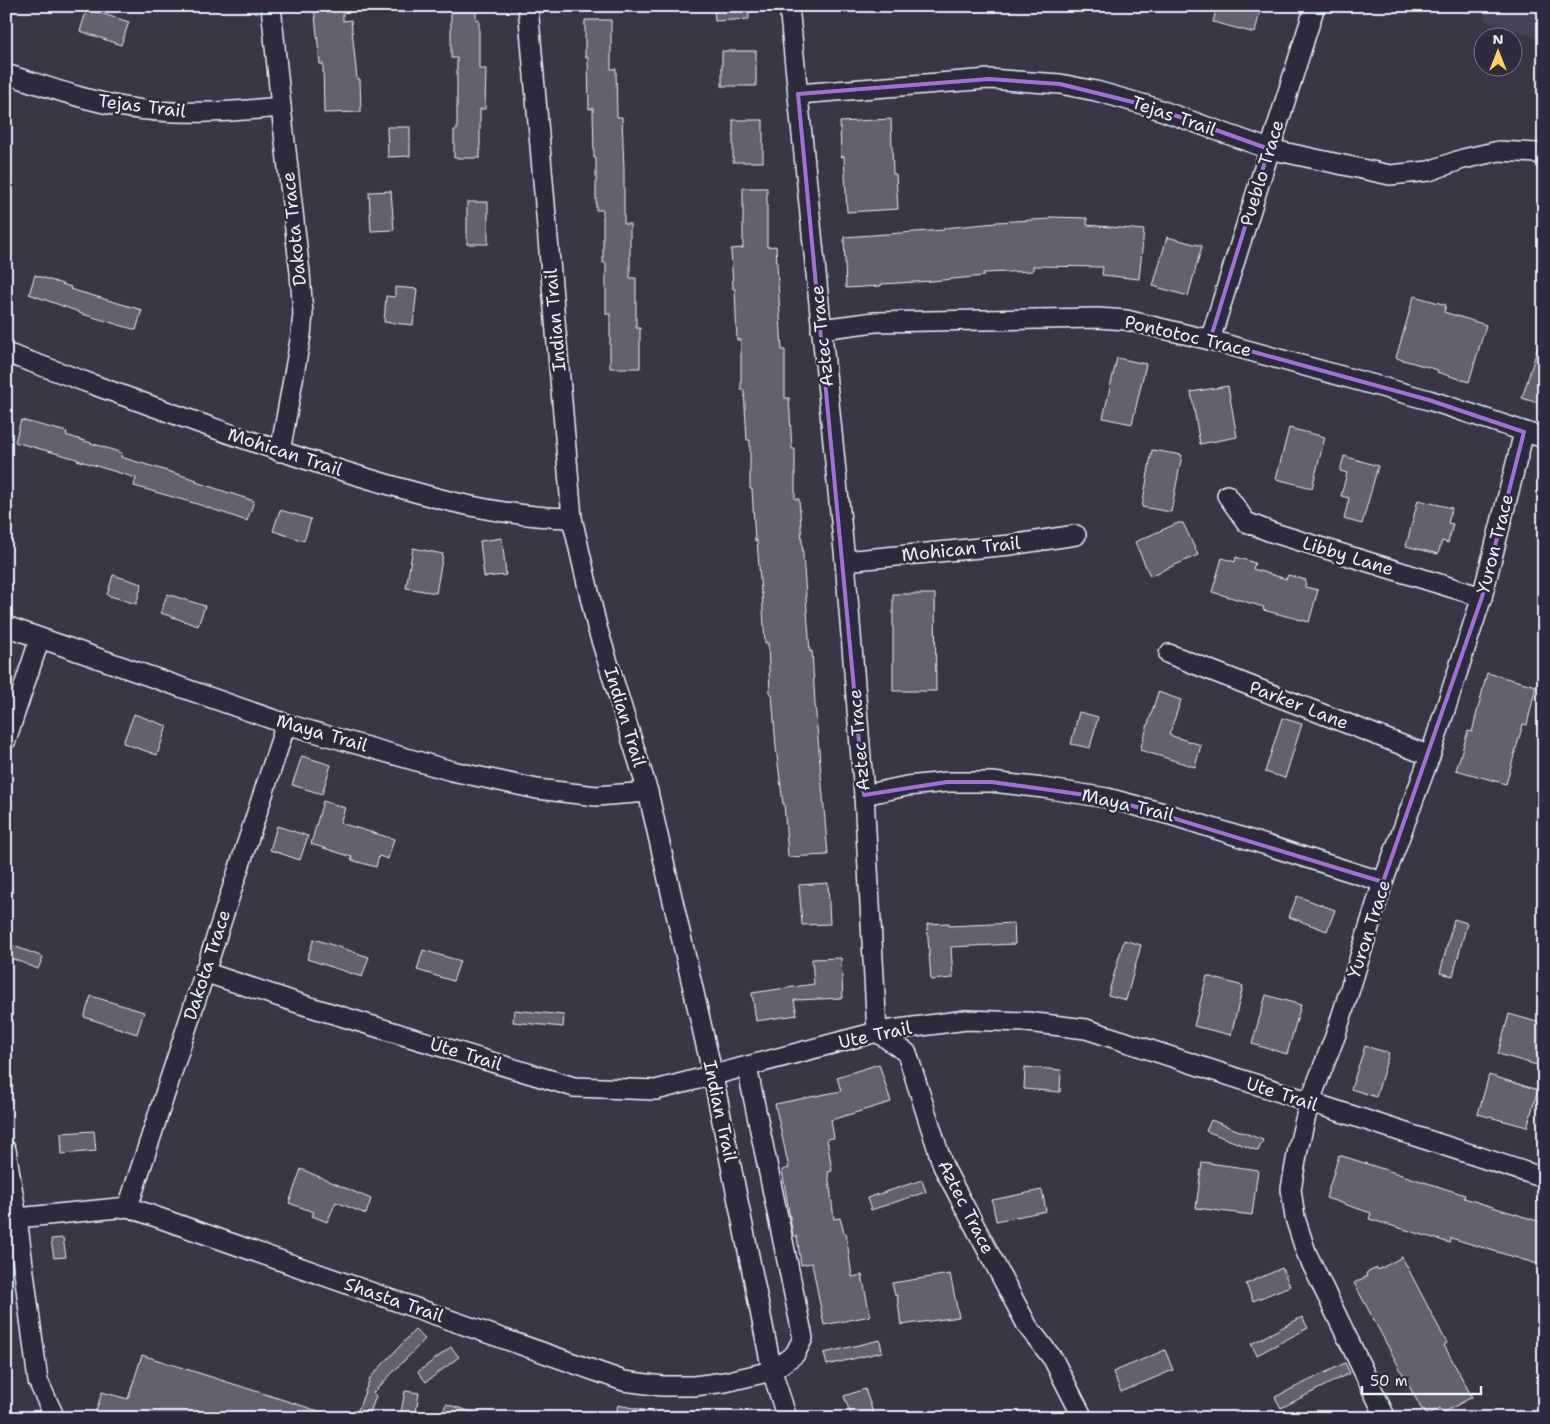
<svg xmlns="http://www.w3.org/2000/svg" width="1550" height="1424" font-family="'Shantell Sans',sans-serif">
  <style>
    .built { fill: #464354 }
    .building { fill: #636171; stroke: #e8f1f8 }
    .lines { fill: none; stroke-linecap: round; stroke-linejoin: round }
    .minor-casing { stroke: #e8f1f8; stroke-width: 22 }
    .minor { stroke: #2f2a3d; stroke-width: 19 }
    .marked { fill: none; stroke: #a171d3; stroke-width: 4; stroke-linejoin: round }
    .labels { text-anchor: middle; stroke-width: 5; stroke-linejoin: round; paint-order: stroke }
    .street-label { font-size: 18px; fill: #e8f1f8; stroke: #2f2a3d }
  </style>
  <rect width="100%" height="100%" fill="#3a3648"/>
  <filter id="ink" filterUnits="userSpaceOnUse"><feTurbulence type="fractalNoise" baseFrequency=".02" numOctaves="2"/><feDisplacementMap in="SourceGraphic" scale="10" xChannelSelector="R" yChannelSelector="G"/><feConvolveMatrix kernelMatrix="1 2 1 2 8 2 1 2 1" color-interpolation-filters="sRGB"/></filter>
  <g filter="url(#ink)">
    <polygon class="built" points="1488,6 1544,6 1544,40 1483,20"/>
    <g class="building">
      <polygon points="314,6 343,6 343,21 351,20 357,79 360,79 361,112 324,113 323,64 320,64"/>
      <polygon points="451,6 476,6 476,20 479,20 479,69 486,69 485,109 480,109 480,158 454,158 454,130 457,130 457,58 451,58"/>
      <polygon points="714,6 748,6 749,19 715,21"/>
      <polygon points="1217,6 1261,6 1255,33 1213,22"/>
      <polygon points="87,9 129,22 121,45 80,31"/>
      <polygon points="585,20 611,20 611,69 616,69 617,117 622,117 624,171 624,224 630,224 630,278 636,278 636,328 640,328 640,368 610,368 610,314 606,314 606,263 603,263 603,210 596,210 596,158 594,158 593,108 589,109 588,57 585,57"/>
      <rect x="722" y="51" width="34" height="35"/>
      <polygon points="891,119 893,174 896,174 898,209 847,212 844,156 841,157 840,122"/>
      <rect x="733" y="120" width="30" height="42"/>
      <polygon points="387,127 410,127 410,156 388,157"/>
      <polygon points="743,188 767,188 767,247 776,246 782,350 785,350 785,398 789,398 792,449 795,449 795,499 799,499 810,652 812,651 815,704 828,855 788,857 784,803 783,804 776,747 772,694 770,694 768,643 765,643 762,593 761,593 757,540 755,541 752,489 750,489 750,440 747,440 744,390 741,390 741,340 737,340 735,289 733,289 731,249 743,248"/>
      <polygon points="391,191 394,230 371,231 369,192"/>
      <rect x="467" y="202" width="21" height="42"/>
      <polygon points="1050,217 1087,218 1087,225 1144,230 1139,279 1102,275 1103,267 1033,266 1033,271 983,273 984,276 932,281 881,284 881,286 846,288 844,237 944,230 944,228 996,223 996,222 1050,219"/>
      <polygon points="1167,237 1202,246 1188,296 1153,286"/>
      <polygon points="35,275 71,287 70,289 142,310 136,330 79,313 79,312 29,294"/>
      <polygon points="395,287 417,289 413,325 384,322 386,296 395,297"/>
      <polygon points="1414,296 1446,305 1444,312 1486,325 1469,382 1437,372 1438,370 1396,358"/>
      <polygon points="1541,337 1544,337 1544,405 1522,398"/>
      <polygon points="1117,358 1146,364 1132,424 1103,418"/>
      <polygon points="1228,386 1237,437 1200,444 1191,392"/>
      <polygon points="21,420 67,432 66,435 122,453 121,457 197,480 196,482 254,501 247,521 194,503 134,486 136,478 77,460 77,459 15,442"/>
      <polygon points="1289,428 1325,437 1312,488 1276,479"/>
      <polygon points="1152,450 1182,455 1171,512 1142,507"/>
      <polygon points="1344,456 1378,466 1362,524 1344,519 1349,498 1341,496 1347,473 1340,471"/>
      <polygon points="1418,500 1452,508 1448,523 1453,524 1448,543 1442,541 1438,554 1406,546"/>
      <polygon points="280,510 311,519 304,541 273,531"/>
      <polygon points="1178,523 1183,523 1198,555 1150,576 1135,542"/>
      <polygon points="502,538 506,575 484,577 480,541"/>
      <polygon points="413,548 443,554 436,593 406,588"/>
      <polygon points="1236,557 1255,563 1253,569 1286,579 1288,575 1306,580 1305,587 1318,590 1309,622 1263,610 1264,607 1212,592 1222,558 1235,562"/>
      <polygon points="113,575 142,584 136,604 107,595"/>
      <polygon points="167,594 205,606 198,626 161,613"/>
      <polygon points="893,594 935,594 936,691 893,691"/>
      <polygon points="1487,673 1536,686 1527,725 1523,724 1506,784 1456,770 1468,731 1472,732"/>
      <polygon points="1158,692 1181,700 1169,735 1201,745 1195,767 1140,750"/>
      <polygon points="1079,712 1098,717 1090,748 1071,744"/>
      <polygon points="134,714 167,726 157,755 123,743"/>
      <polygon points="1282,718 1302,724 1285,778 1265,772"/>
      <polygon points="302,756 331,765 322,794 292,785"/>
      <polygon points="323,801 345,808 340,823 394,839 388,859 379,856 376,867 351,860 352,857 311,844"/>
      <polygon points="277,826 308,836 300,860 270,850"/>
      <polygon points="828,883 830,924 802,925 799,885"/>
      <polygon points="1297,896 1335,910 1327,931 1289,917"/>
      <polygon points="1454,919 1467,923 1453,976 1440,973"/>
      <polygon points="949,923 949,926 1014,923 1015,944 951,947 953,978 931,980 927,924"/>
      <polygon points="314,939 369,957 362,977 307,959"/>
      <polygon points="1124,940 1141,945 1126,1000 1108,995"/>
      <polygon points="6,943 43,957 38,969 6,956"/>
      <polygon points="423,950 460,961 453,981 417,970"/>
      <polygon points="841,958 843,998 794,1000 797,1015 756,1021 752,993 814,984 812,959"/>
      <polygon points="1207,976 1243,986 1231,1035 1194,1026"/>
      <polygon points="1266,995 1301,1005 1287,1054 1252,1044"/>
      <polygon points="91,996 144,1012 137,1034 84,1017"/>
      <polygon points="514,1010 564,1015 563,1027 513,1022"/>
      <polygon points="1509,1014 1544,1024 1544,1067 1498,1054"/>
      <polygon points="1365,1046 1389,1053 1376,1097 1351,1089"/>
      <polygon points="879,1064 891,1102 831,1120 834,1138 827,1139 832,1171 828,1172 834,1219 840,1218 844,1233 846,1233 852,1277 862,1275 870,1316 824,1325 812,1263 801,1265 797,1236 793,1236 782,1170 789,1168 775,1104 841,1091 837,1077"/>
      <polygon points="1025,1067 1061,1070 1060,1092 1024,1089"/>
      <polygon points="1489,1075 1538,1090 1527,1127 1478,1114"/>
      <polygon points="1211,1120 1263,1140 1258,1151 1206,1131"/>
      <polygon points="94,1131 96,1151 62,1154 61,1133"/>
      <polygon points="1339,1155 1465,1195 1464,1198 1544,1223 1544,1266 1451,1238 1450,1243 1369,1219 1371,1213 1326,1198"/>
      <polygon points="1202,1162 1258,1170 1252,1215 1196,1208"/>
      <polygon points="301,1169 371,1199 366,1214 336,1202 327,1222 312,1216 314,1212 289,1203"/>
      <polygon points="922,1180 926,1192 871,1210 867,1198"/>
      <polygon points="1042,1190 1046,1211 996,1221 992,1200"/>
      <polygon points="63,1238 66,1257 54,1258 51,1239"/>
      <polygon points="1402,1257 1447,1343 1444,1345 1472,1397 1443,1413 1440,1408 1427,1415 1424,1409 1422,1410 1354,1283 1367,1276 1366,1273 1377,1268 1378,1270"/>
      <polygon points="1282,1268 1290,1286 1253,1301 1246,1284"/>
      <polygon points="950,1274 959,1317 901,1325 897,1295 895,1296 892,1283"/>
      <polygon points="1302,1317 1308,1328 1257,1355 1251,1344"/>
      <polygon points="415,1330 425,1339 373,1393 376,1396 368,1418 355,1418 370,1378"/>
      <polygon points="880,1340 882,1352 827,1365 824,1353"/>
      <polygon points="451,1347 459,1357 426,1382 418,1372"/>
      <polygon points="1165,1350 1173,1370 1121,1392 1113,1372"/>
      <polygon points="142,1355 331,1415 330,1418 94,1418 102,1392 128,1399"/>
      <polygon points="1345,1363 1350,1373 1281,1408 1275,1397"/>
      <polygon points="865,1389 875,1418 852,1418 844,1396"/>
      <polygon points="405,1391 419,1393 415,1418 400,1418"/>
      <polygon points="446,1404 481,1415 480,1418 441,1418"/>
      <polygon points="618,1405 653,1412 652,1418 615,1418"/>
    </g>
    <g class="lines">
      <defs>
        <g id="minor">
          <polyline points="271,6 281,107 300,273 303,314 301,335 280,452"/>
          <polyline points="528,6 572,518 597,627 648,792 713,1076 772,1371 787,1418"/>
          <polyline points="789,6 845,561 864,795 877,1032 907,1053 943,1166 1028,1327 1053,1359 1083,1418"/>
          <path d="M6,74c39,12 78,26 118,33 52,9 105,5 157,0"/>
          <polyline points="798,94 989,79 1060,84 1096,91 1149,106 1269,149 1390,175 1429,171 1463,159 1499,151 1537,153 1544,155"/>
          <polyline points="821,329 875,322 1098,318 1126,320 1210,340 1429,400 1544,438"/>
          <polyline points="1210,340 1315,6"/>
          <path d="M6,353c112,40 223,83 337,118 75,23 151,46 229,47"/>
          <polyline points="1227,495 1246,522 1271,532 1482,597"/>
          <polyline points="845,561 1010,545 1076,535"/>
          <polyline points="6,626 286,724 452,771 537,789 596,796 648,792"/>
          <polyline points="1169,654 1430,756"/>
          <polyline points="6,740 40,638"/>
          <polyline points="864,795 907,786 947,782 992,782 1043,788 1107,798 1171,815 1383,882"/>
          <polyline points="204,972 304,1005 574,1087 656,1090 877,1032 966,1020 1027,1022 1086,1029 1544,1178"/>
          <polyline points="6,1150 17,1218 38,1381 55,1418"/>
          <polyline points="128,1207 286,724"/>
          <polyline points="17,1218 128,1207 624,1381 662,1386 694,1386 725,1382 772,1371 795,1354 803,1338 747,1067"/>
          <polyline points="1386,1418 1306,1252 1295,1218 1291,1189 1298,1149 1309,1103 1336,1034 1383,882 1430,756 1482,597 1524,432"/>
        </g>
      </defs>
      <use href="#minor" class="minor-casing"/>
      <use href="#minor" class="minor"/>
    </g>
  </g>
  <path class="marked" d="M989,79l71,5 89,22 120,43 -59,191 219,60 95,32 -42,165 -99,285 -276,-84 -115,-16h-45l-83,13 -66,-701z"/>
  <g class="labels">
    <g class="street-label">
      <text transform="translate(142 106) rotate(7)" y="6">Tejas Trail</text>
      <text transform="translate(1174 116) rotate(19)" y="6">Tejas Trail</text>
      <text transform="translate(1262 173) rotate(-73)" y="6">Pueblo Trace</text>
      <text transform="translate(294 229) rotate(-96)" y="6">Dakota Trace</text>
      <text transform="translate(555 320) rotate(-95)" y="6">Indian Trail</text>
      <text transform="translate(822 336) rotate(-96)" y="6">Aztec Trace</text>
      <text transform="translate(1188 336) rotate(13)" y="6">Pontotoc Trace</text>
      <text transform="translate(285 452) rotate(18)" y="6">Mohican Trail</text>
      <text transform="translate(1495 544) rotate(-76)" y="6">Yuron Trace</text>
      <text transform="translate(961 549) rotate(-6)" y="6">Mohican Trail</text>
      <text transform="translate(1348 556) rotate(17)" y="6">Libby Lane</text>
      <text transform="translate(1299 705) rotate(21)" y="6">Parker Lane</text>
      <text transform="translate(625 717) rotate(73)" y="6">Indian Trail</text>
      <text transform="translate(322 733) rotate(16)" y="6">Maya Trail</text>
      <text transform="translate(859 740) rotate(-95)" y="6">Aztec Trace</text>
      <text transform="translate(1128 805) rotate(13)" y="6">Maya Trail</text>
      <text transform="translate(1369 929) rotate(-72)" y="6">Yuron Trace</text>
      <text transform="translate(207 965) rotate(-72)" y="6">Dakota Trace</text>
      <text transform="translate(875 1035) rotate(-12)" y="6">Ute Trail</text>
      <text transform="translate(466 1054) rotate(17)" y="6">Ute Trail</text>
      <text transform="translate(1282 1094) rotate(18)" y="6">Ute Trail</text>
      <text transform="translate(720 1111) rotate(78)" y="6">Indian Trail</text>
      <text transform="translate(966 1207) rotate(63)" y="6">Aztec Trace</text>
      <text transform="translate(394 1300) rotate(19)" y="6">Shasta Trail</text>
    </g>
  </g>
  <rect width="1550" height="1424" fill="none" stroke="#2f2a3d" stroke-width="25"/>
  <rect x="12" y="12" width="1525" height="1399" fill="none" stroke="#e8f1f8" stroke-width="2" filter="url(#ink)"/>
  <g transform="translate(1498 52)"><circle r="24" fill="#2f2a3d" stroke="#797a88"/>
  <path d="M0-4L9 19L0 12L-9 19Z" fill="#ffd166"/>
  <text y="-8" font-size="14" font-weight="bold" text-anchor="middle" fill="#e8f1f8">N</text>
  </g>
  <path d="M1362 1386v8h119v-8" fill="none" stroke="#e8f1f8" stroke-width="2.5"/>
  <text x="1370" y="1386" font-size="15" fill="#e8f1f8" stroke="#2f2a3d" stroke-width="4" paint-order="stroke">50 m</text>
</svg>
